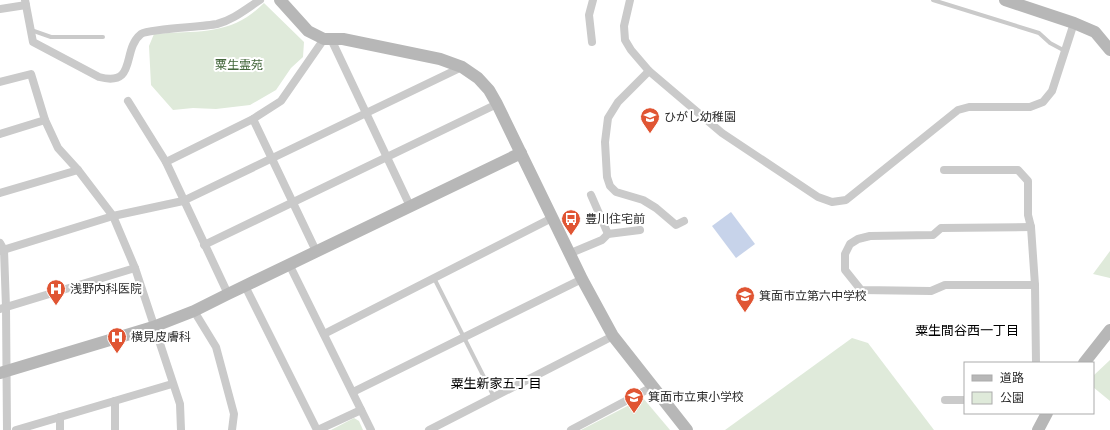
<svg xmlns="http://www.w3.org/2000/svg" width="1110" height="430" font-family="Roboto,'Noto Sans JP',sans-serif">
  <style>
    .green { fill: #dfeada }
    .water { fill: #c7d3ea }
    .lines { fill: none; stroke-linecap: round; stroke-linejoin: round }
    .lane { stroke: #cacaca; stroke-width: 4 }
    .street { stroke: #cacaca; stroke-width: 8 }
    .secondary { stroke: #b7b7b7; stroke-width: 12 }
    .labels { text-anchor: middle; stroke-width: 4; stroke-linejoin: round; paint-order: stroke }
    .park-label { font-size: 12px; fill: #44673c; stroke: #fff }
    .poi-label { font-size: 12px; fill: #2d2d2d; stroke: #fff; text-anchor: start }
    .neighbourhood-label { font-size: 13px; fill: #000; stroke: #fff }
  </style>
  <rect width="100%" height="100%" fill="#fff"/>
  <g class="green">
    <path d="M264,3l40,39 -1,15 -12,11 -15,22 -26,15 -34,4 -23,-1 -20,2 -22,-25 -2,-39 5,-12c31,-3 66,1 93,-17 6,-4 12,-9 17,-14z"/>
    <polygon points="1110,251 1110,278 1093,274"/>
    <polygon points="852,338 868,343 934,430 725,430"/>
    <polygon points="1110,360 1110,401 1093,387 1093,376"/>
    <polygon points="643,398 670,430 581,430"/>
    <polygon points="354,418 359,421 363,430 331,430"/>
  </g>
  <polygon class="water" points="731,212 755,244 736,258 712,226"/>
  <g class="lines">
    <g class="lane">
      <polyline points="933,0 1039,33 1050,43 1065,51"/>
      <polyline points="31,30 51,37 103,37"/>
      <polyline points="434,278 494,397"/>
    </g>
    <g class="street">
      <path d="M25,0l8,42 66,35c39,10 22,-27 42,-43 7,-5 62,-7 76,-10 16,-4 29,-15 43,-24"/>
      <polyline points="630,0 624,26 625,40 631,50 649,71 722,133 818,197 832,202 846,200 958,110 969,107 1030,107 1043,102 1052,91 1074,23"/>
      <polyline points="0,9 26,5"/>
      <polyline points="331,39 410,206"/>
      <polyline points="592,42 589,15 593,0"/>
      <polyline points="649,71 618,102 608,118 605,142 607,177 610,186 616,192 643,200 656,208 676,225 684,221"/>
      <polyline points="0,82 31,74 45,120 58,148 78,170 113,216 135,268 180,404 181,430"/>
      <polyline points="128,101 166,162 228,294"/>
      <polyline points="253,119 316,251"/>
      <polyline points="0,134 45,120"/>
      <polyline points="166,162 253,119 281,101 324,39"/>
      <polyline points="944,170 1018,170 1028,181 1028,215 1031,227 1035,285 1036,363"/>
      <polyline points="0,193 78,170"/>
      <polyline points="591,195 608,234"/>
      <polyline points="1031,227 941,228 933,235 870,236 858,239 850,244 845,254 845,270 861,290 931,291 945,285 1035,285"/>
      <polyline points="0,243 4,250 6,307 7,430"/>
      <polyline points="204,245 497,104"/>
      <polyline points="0,251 113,216 183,201 462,67"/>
      <polyline points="571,253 602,240 608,234 640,230"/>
      <polyline points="289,264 371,430"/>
      <polyline points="245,286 317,430"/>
      <polyline points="0,309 135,268"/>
      <polyline points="194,311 216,347 234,414 232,430"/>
      <polyline points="324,334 552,218"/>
      <polyline points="353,392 582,279"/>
      <polyline points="945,400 965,400"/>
      <polyline points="115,401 115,430"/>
      <polyline points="60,417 60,430"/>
      <polyline points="16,430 172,384"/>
      <polyline points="318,430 361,410"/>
      <polyline points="429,430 613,336"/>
      <polyline points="571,430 652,387"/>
    </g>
    <g class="secondary">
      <polyline points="280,0 308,31 324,39 343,39 440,59 462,67 478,78 489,90 497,104 582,279 613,336 687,430"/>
      <polyline points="1005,0 1074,23 1095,32 1110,50"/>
      <polyline points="1084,363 1110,330"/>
      <polyline points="0,373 153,327 194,311 228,294 521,153"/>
      <polyline points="1038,430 1047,413"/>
    </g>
  </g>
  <defs>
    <symbol id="school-pin" viewBox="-11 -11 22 30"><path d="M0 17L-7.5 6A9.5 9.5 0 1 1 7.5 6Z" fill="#e05533" stroke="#fff"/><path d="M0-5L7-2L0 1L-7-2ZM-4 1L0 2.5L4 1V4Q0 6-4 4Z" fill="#fff"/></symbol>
    <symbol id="bus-pin" viewBox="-11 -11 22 30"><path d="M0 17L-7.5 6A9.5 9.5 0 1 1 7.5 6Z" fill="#e05533" stroke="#fff"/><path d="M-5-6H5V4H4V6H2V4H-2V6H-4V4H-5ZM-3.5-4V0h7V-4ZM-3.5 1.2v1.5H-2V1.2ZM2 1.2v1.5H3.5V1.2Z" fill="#fff"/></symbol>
    <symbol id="hospital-pin" viewBox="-11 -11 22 30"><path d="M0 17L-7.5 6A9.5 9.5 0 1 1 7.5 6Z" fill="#e05533" stroke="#fff"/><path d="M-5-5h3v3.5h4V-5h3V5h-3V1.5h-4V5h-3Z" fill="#fff"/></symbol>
  </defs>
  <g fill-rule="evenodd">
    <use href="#school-pin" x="639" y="106" width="22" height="30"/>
    <use href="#bus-pin" x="560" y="208" width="22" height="30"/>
    <use href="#hospital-pin" x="45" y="278" width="22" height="30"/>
    <use href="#school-pin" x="734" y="285" width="22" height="30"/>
    <use href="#hospital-pin" x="106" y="326" width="22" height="30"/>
    <use href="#school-pin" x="623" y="386" width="22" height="30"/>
  </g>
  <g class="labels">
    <g class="park-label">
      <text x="239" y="69">粟生霊苑</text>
    </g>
    <g class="poi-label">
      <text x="664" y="121">ひがし幼稚園</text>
      <text x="585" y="223">豊川住宅前</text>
      <text x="70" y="293">浅野内科医院</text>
      <text x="759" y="300">箕面市立第六中学校</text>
      <text x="131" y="341">横見皮膚科</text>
      <text x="648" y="401">箕面市立東小学校</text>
    </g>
    <g class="neighbourhood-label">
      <text x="967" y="335">粟生間谷西一丁目</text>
      <text x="496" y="388">粟生新家五丁目</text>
    </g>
  </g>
  <rect x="964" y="362" width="130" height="52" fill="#ffffff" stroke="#ababab"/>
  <rect x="972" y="375" width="20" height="6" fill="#b7b7b7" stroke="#ababab"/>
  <text x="1000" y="382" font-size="12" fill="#2d2d2d">道路</text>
  <rect x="972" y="392" width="20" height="12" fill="#dfeada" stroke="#ababab"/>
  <text x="1000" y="402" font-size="12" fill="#2d2d2d">公園</text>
</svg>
